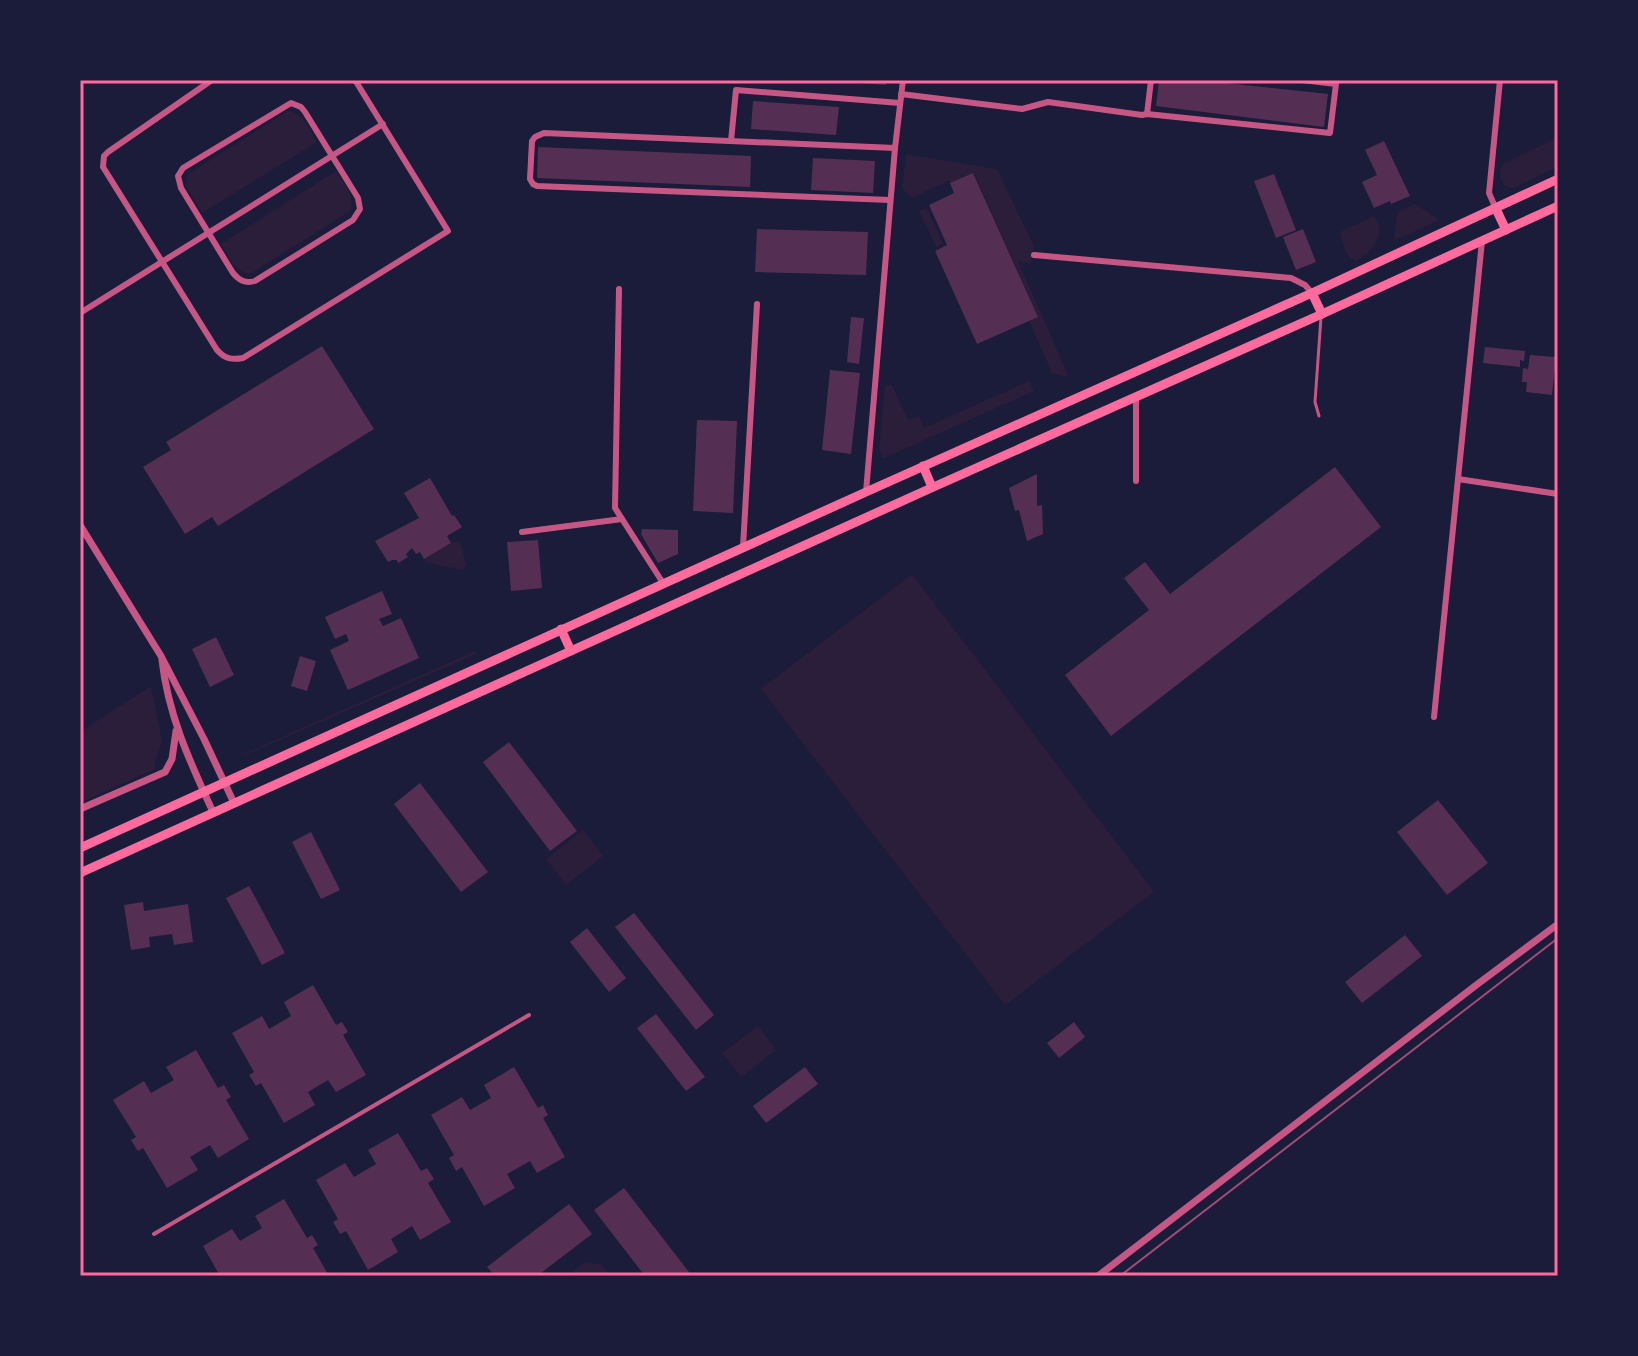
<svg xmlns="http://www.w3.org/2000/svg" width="1638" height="1356" font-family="'Source Sans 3',sans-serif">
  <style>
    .green { fill: #2a1e3b }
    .building { fill: #542f53 }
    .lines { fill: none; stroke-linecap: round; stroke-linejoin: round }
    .service { stroke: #c65784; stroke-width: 3 }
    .pedestrian { stroke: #c65784; stroke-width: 4 }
    .minor { stroke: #c65784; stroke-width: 6 }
    .tertiary { stroke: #c65784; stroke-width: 7 }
    .primary { stroke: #ff6b9d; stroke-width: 9 }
    .tram { stroke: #a44b75; stroke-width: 2 }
    .neatline { fill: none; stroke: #ff6b9d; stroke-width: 3 }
  </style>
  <rect width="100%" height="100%" fill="#1b1b3a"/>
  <g class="green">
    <path d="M288,111c16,2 21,18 29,31l-115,71 -16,-27 2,-12z"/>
    <path d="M1558,137v29l-44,22c-14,1 -17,-14 -11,-24z"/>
    <polygon points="906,154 997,169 1034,246 1030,264 1018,261 1068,375 1064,377 1052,373 1029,321 1038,316 974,173 950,183 948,181 912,198 902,188"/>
    <path d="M336,171c8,13 20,25 14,40l-100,63c-16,-2 -21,-17 -29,-30z"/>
    <polygon points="1415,204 1439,220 1394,241 1397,213"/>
    <polygon points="927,208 943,244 936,247 919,211"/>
    <path d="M1374,216c14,18 -2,37 -19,45 -11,-7 -12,-18 -15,-29z"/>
    <polygon points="1029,381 1034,391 884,458 879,450 885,385 892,385 908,420 919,416 924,428"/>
    <polygon points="458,541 461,544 466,565 462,570 428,563 424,559 453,542"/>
    <polygon points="912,574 1154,892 1005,1005 761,689"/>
    <polygon points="475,651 476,654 243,756 244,754"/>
    <polygon points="151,686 162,741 155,762 155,769 80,803 80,732"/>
    <polygon points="583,830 603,856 566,885 546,859"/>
    <polygon points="758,1026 776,1050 741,1077 722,1053"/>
    <polygon points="584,1263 601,1264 610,1276 567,1276"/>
  </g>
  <g class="building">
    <polygon points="846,80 886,80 886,85 846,82"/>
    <polygon points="1159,80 1199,80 1328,94 1324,127 1156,106"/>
    <polygon points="753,101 839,107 836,135 751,129"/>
    <polygon points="1384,141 1410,196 1391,204 1390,201 1374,208 1362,182 1377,175 1365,150"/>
    <polygon points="538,147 751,156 750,187 537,178"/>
    <polygon points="813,158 875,161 873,193 811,190"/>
    <polygon points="973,173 1038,317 977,344 935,251 947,245 929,205 954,193 950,183"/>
    <polygon points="1274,174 1296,230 1276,238 1254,181"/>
    <polygon points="757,229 868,232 866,275 755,272"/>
    <polygon points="1303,229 1316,262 1296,270 1283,237"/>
    <polygon points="851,317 864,318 859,364 847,362"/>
    <polygon points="322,346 374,429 218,526 212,517 185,534 143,467 171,450 166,442"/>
    <polygon points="1485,347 1525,351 1524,361 1520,360 1520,367 1483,363"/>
    <polygon points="1530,355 1556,357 1552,395 1526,392 1527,382 1522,382 1523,368 1528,369"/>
    <polygon points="830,370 860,373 851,454 822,450"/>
    <polygon points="697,420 737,421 733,513 693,511"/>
    <polygon points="1335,467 1381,527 1111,736 1065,675 1149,610 1124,578 1145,562 1170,594"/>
    <polygon points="1037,474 1037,506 1042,505 1043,534 1027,541 1019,510 1015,511 1009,488"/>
    <polygon points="430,478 452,516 454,515 462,527 447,536 451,543 424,559 420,552 416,554 412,548 406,554 408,557 398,563 397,560 392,560 388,562 375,541 419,518 404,493"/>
    <polygon points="642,529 678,530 678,554 658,563 641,534"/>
    <polygon points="538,540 542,588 511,591 507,542"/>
    <polygon points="382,591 392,614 379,619 383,626 401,618 419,658 348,690 330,650 349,641 346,634 335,639 325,617"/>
    <polygon points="216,637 234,675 210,687 192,649"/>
    <polygon points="300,656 316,661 307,691 291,686"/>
    <polygon points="509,742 577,831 550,851 483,762"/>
    <polygon points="420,783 488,872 461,892 394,804"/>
    <polygon points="1438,800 1488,863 1447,895 1397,832"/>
    <polygon points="311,832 340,890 321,899 292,842"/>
    <polygon points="249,886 285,953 262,965 226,898"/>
    <polygon points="143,902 144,911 188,904 193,942 174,945 172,934 149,937 150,947 131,950 124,905"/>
    <polygon points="634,913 714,1015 696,1030 615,927"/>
    <polygon points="587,928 626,978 609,992 570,942"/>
    <polygon points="1405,935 1422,956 1362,1003 1345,982"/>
    <polygon points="313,985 336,1025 342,1022 348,1032 343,1035 366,1075 336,1092 328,1080 308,1092 315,1105 284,1123 261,1083 256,1086 249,1075 254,1072 232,1033 262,1016 269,1029 291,1016 284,1002"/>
    <polygon points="656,1014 705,1077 686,1091 637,1028"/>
    <polygon points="1074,1022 1085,1037 1059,1058 1047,1043"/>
    <polygon points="196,1050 218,1088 224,1085 231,1097 226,1100 249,1139 218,1158 210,1145 190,1157 198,1170 167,1188 143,1148 138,1151 131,1140 136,1137 113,1100 144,1081 151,1093 174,1080 166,1067"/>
    <polygon points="514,1067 538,1108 543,1105 548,1115 543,1118 565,1157 537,1173 530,1161 507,1174 515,1188 484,1206 462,1167 456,1171 449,1158 454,1155 431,1115 462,1097 470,1110 491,1098 484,1085"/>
    <polygon points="805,1067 818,1084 766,1123 753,1106"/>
    <polygon points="398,1133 421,1171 427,1168 434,1179 428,1183 451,1222 420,1240 412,1226 391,1239 398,1252 368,1270 346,1231 340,1234 333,1222 338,1219 316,1180 345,1163 354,1177 376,1164 368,1150"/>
    <polygon points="624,1188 692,1276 645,1276 594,1210"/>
    <polygon points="284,1199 307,1238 312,1235 318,1245 313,1248 329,1276 220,1276 203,1246 232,1229 240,1241 262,1228 255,1216"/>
    <polygon points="569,1204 592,1234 537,1276 495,1276 487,1267"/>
  </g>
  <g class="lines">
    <polyline class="service" points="1319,416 1315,402 1321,317"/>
    <polyline class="pedestrian" points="154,1234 529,1015"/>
    <g class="minor">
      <path d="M212,80l-104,72 -4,4 -1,11 114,183c8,9 15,10 26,8l205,-127 -93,-151"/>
      <polyline points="901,94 1022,109 1048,102 1142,115 1147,114 1330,133 1336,84 1302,80"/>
      <path d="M291,103l10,4 4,5 53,86 2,11 -7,11 -98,61c-10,3 -16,-1 -22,-8l-52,-85 -3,-12 5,-8z"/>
      <polyline points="1147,114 1151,80"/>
      <polyline points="731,141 736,90 900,103"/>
      <polyline points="890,200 537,186 533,184 530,179 532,141 535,137 544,133 895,148"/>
      <polyline points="1496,209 1489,193 1500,80"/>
      <polyline points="1034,255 1291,278 1305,285 1312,293"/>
      <polyline points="619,289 615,508 663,583"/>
      <polyline points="80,313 383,124"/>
      <polyline points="1136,397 1136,481"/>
      <polyline points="1458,479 1558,494"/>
      <polyline points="866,492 895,148 903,80"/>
      <polyline points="522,532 622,519"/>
      <polyline points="743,547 757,304"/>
      <polyline points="1434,717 1482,241"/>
    </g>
    <g class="tertiary">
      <polyline points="80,525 161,656 204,739 234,803"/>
      <path d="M162,660c6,55 28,102 51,152"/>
      <polyline points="80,809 165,772 172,759 176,731"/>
      <polyline points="1098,1276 1475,986 1558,924"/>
    </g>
    <g class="primary">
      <polyline points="1496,209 1506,230"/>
      <polyline points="1312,293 1322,314"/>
      <polyline points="923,466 932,487"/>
      <polyline points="561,629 571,651"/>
      <polyline points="80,848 866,492 1312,293 1558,179"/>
      <polyline points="80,873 929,489 1322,314 1558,206"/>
    </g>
    <polyline class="tram" points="1120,1276 1558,938"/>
  </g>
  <rect width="1638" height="1356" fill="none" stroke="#1b1b3a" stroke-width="164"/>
  <rect x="82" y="82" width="1474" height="1192" class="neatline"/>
</svg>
